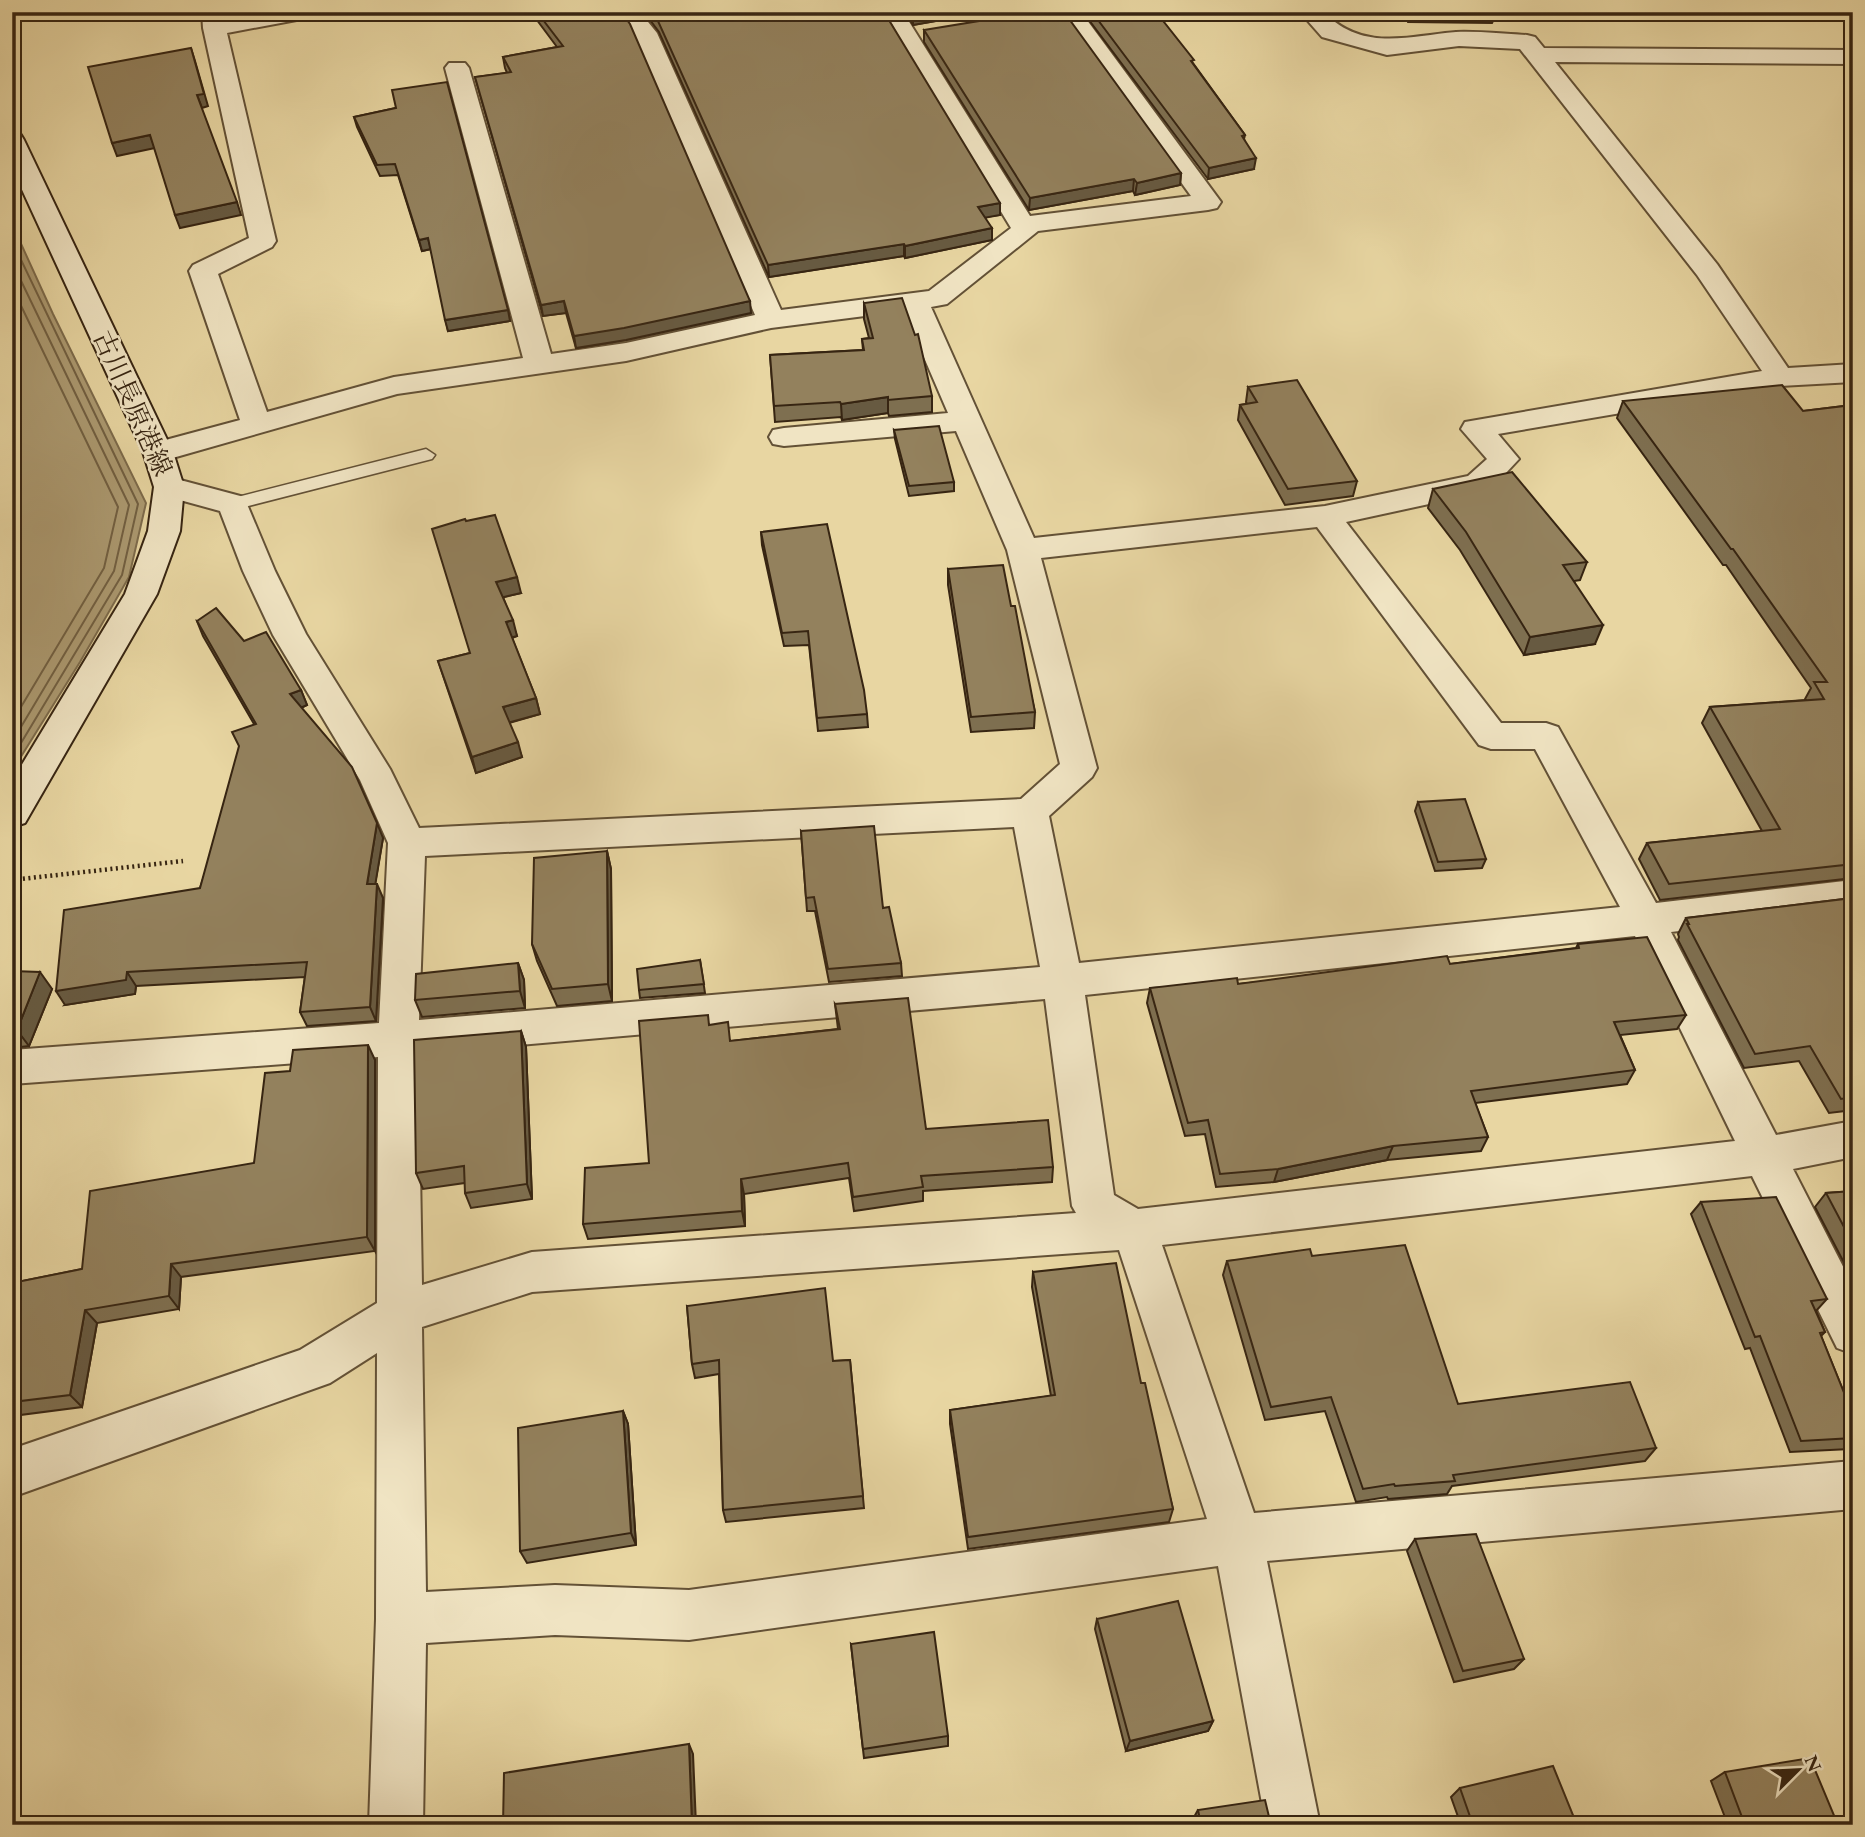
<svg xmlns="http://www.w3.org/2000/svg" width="1865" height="1837" font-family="'EB Garamond','Noto Serif JP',serif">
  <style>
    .water { fill: #ac9a71; stroke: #7d6b4b; stroke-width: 2 }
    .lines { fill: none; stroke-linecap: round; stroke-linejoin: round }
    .shore { stroke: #726042; stroke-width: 2 }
    .service-casing { stroke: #635136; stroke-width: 3 }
    .minor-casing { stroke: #635136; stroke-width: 4 }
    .secondary-casing { stroke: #372512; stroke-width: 4 }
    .path { stroke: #372512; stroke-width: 4.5; stroke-dasharray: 2 3.5; stroke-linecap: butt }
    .service { fill: #f0e4c3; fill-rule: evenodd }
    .minor { fill: #f0e4c3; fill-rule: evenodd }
    .secondary { fill: #f0e4c3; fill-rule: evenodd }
    .wall { fill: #7e6f50; stroke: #372512; stroke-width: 2 }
    .shaded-wall { fill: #675a41; stroke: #372512; stroke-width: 2 }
    .building { fill: #93815d; stroke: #372512; stroke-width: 2 }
    .labels { text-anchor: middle; stroke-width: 5; stroke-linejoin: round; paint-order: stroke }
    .street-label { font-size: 26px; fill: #372512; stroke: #f0e4c3 }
  </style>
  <rect width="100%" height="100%" fill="#e8d6a2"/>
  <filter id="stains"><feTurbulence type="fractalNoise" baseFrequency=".00286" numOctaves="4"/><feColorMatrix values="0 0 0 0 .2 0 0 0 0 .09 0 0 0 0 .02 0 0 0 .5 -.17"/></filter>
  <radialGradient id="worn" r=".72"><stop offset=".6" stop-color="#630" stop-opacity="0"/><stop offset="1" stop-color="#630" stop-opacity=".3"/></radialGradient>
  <polygon class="water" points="12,224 53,314 146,503 129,577 80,662 12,771"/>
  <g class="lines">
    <g class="shore">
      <polyline points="12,241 138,504 122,575 12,758"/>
      <polyline points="12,262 129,505 114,571 12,742"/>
      <polyline points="12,287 118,507 104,568 12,722"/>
    </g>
    <defs>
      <polygon id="service" points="426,449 435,455 432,459 233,510 224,504 226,500"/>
      <path id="minor" d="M202,12h22l1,7 38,-7h50l-3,5 -8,2 -75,14 49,208 -4,6 -54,27 49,138 127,-35 129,-19 -78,-290 4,-5h16l4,5 82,286 75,-11 129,-28 -121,-281 -17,-22h23l17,21 124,277 148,-19 82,-63 -131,-216h23l127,204 161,-20 -133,-184h23l140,190 -4,6 -9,2 -170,21 -91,73 -16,3 103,231 291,-32 143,-30 19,-17 -26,-30 4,-7 297,-51 -65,-96 -177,-226 -61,-3 -72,9 -65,-18 -22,-25h24c38,40 84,24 132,20 23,-1 48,2 71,3l8,2 9,11 309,2v14l-298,-2 162,202 71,104 65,-4v18l-73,4 -282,48 21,25 -30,32 -143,31 155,201h45l12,4 98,176 197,-23v30l-182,22 105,203 77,-14v36l-60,12 60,117v68l-16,-6 -85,-172 -590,69 92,268 599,-52v48l-586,52 53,264h-54l-48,-259 -529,74 -134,-5 -129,8 -3,182h-54l7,-206 1,-266 -47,30 -318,114v-48l288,-99 77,-47 1,-246 -366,27v-34l367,-27 9,-180 -28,-63 -87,-145 -30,-64 -23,-60 -62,-17 -4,-7 4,-7 11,-3 75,20 31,74 31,63 84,135 29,59 602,-29 39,-35 -53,-214 -51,-119 -172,15 -11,-2 -4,-7 4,-7 11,-2 164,-15 -44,-102 -133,17 -145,33 -229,33 -228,65 -11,2 -11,-2 -4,-7 4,-7 93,-25 -51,-149 4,-6 56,-27 -46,-210zM1317,527l162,218 12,4h44l85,158 -541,56 -30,-147 43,-39 5,-9 -56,-210zM1014,827l26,140 -621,53 6,-164zM1635,936l100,205 -597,68 -24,-14 -29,-200zM1045,999l27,207 4,7 -544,39 -110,33 -4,-231zM1119,1250l88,269 -518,71 -134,-5 -129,7 -4,-265 110,-35z"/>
      <polygon id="secondary" points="12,133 21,135 24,140 173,452 184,487 180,531 157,594 25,823 12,827 12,781 125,594 148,531 154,487 143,452 12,168"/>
    </defs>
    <use href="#service" class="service-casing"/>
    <use href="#minor" class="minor-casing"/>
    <use href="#secondary" class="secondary-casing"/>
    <polyline class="path" points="12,880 183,861"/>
    <use href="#service" class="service"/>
    <use href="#minor" class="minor"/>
    <use href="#secondary" class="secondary"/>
  </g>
  <g class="wall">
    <polygon points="531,12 621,12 751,313 626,340 576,348 566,313 543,316 475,77 507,73 505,68 503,57 557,47"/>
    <polygon points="644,12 884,12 1000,215 985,217 992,240 905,258 904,256 769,277 659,32"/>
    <polygon points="905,12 987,12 913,25"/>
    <polygon points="1083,12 1156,12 1245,135 1244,139 1254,169 1208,179"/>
    <polygon points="1385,12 1527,12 1526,17 1494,19 1492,23 1408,22 1405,16 1387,16"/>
    <polygon points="924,30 1181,173 1180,185 1135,195 1133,191 1029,210 924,42"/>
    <polygon points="396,108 508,310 510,321 448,331 431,249 422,251 398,175 380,176 357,127 354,117"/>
    <polygon points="864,303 932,396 932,412 889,416 888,413 842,420 841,417 775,422 770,355 863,350 862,339 869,338 864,319"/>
    <polygon points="1248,387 1357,481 1353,496 1285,505 1238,420 1240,405 1247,404 1246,402"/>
    <polygon points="1623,401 1803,411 1853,405 1853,878 1660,900 1639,859 1647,843 1762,831 1702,723 1710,707 1806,700 1805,699 1811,688 1726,565 1723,565 1617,418"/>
    <polygon points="894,430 954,482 954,491 909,496 895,439"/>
    <polygon points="1433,489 1587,562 1580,580 1574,581 1595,644 1524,655 1460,550 1428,508"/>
    <polygon points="466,521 521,593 503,597 517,636 512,638 536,698 540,714 509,723 522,757 476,773 438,661 470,653"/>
    <polygon points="761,532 867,714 868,727 818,731 809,645 784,646 762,545"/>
    <polygon points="948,569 1011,606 1035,712 1034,728 971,732 948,585"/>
    <polygon points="197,621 244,641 301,690 307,705 301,708 383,838 375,884 383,898 376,1021 307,1026 300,1012 305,977 136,986 135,994 65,1005 200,888 254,724 203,636"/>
    <polygon points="1418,802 1486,859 1482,868 1435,871 1415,811"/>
    <polygon points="801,831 883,908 901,963 902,976 829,982 815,911 807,911"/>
    <polygon points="607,851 611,869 612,1001 557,1006 537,961 532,944"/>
    <polygon points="1853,898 1853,1110 1829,1113 1799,1061 1744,1068 1678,940 1679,937 1678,934 1686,918"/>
    <polygon points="1578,944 1686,1015 1677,1029 1620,1035 1635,1070 1627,1084 1475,1103 1488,1137 1481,1151 1387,1160 1274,1182 1216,1187 1205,1134 1185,1136 1147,1003 1150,988 1238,984 1450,964 1576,948"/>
    <polygon points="700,960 705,993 640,998 639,990"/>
    <polygon points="518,963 524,980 525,1008 422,1017 415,1000"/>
    <polygon points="12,971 52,989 29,1046 12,1048"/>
    <polygon points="835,1004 926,1129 1053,1167 1052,1182 923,1191 923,1201 854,1211 849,1178 744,1194 745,1226 588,1239 583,1224 649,1163 710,1025 731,1041 838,1029"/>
    <polygon points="521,1031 526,1047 532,1199 471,1208 465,1193 465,1183 423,1189 416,1173"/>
    <polygon points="375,1060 375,1251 181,1277 179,1309 97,1323 82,1407 13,1416 12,1425 12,1283 82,1269 254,1163 290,1071"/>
    <polygon points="1853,1191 1853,1280 1815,1207 1826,1193"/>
    <polygon points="1701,1202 1827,1299 1816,1311 1825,1332 1821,1336 1853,1415 1853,1446 1850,1449 1790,1452 1750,1348 1745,1349 1691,1214"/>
    <polygon points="1312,1256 1458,1404 1656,1448 1645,1461 1452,1486 1447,1494 1388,1499 1387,1497 1356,1502 1325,1411 1265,1420 1223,1275 1227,1261"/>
    <polygon points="1033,1272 1141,1383 1173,1509 1169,1522 968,1549 950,1424 950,1410 1051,1396 1032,1287"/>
    <polygon points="687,1306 833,1361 850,1360 864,1508 726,1522 723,1510 719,1374 695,1378 692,1364"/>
    <polygon points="623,1411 628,1424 636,1545 527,1563 520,1551"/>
    <polygon points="1415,1539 1524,1659 1514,1669 1454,1682 1407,1551"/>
    <polygon points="1097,1619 1213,1721 1208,1731 1126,1751 1095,1629"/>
    <polygon points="851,1644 948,1736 948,1746 864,1758"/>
    <polygon points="1725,1772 1838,1825 1728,1825 1711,1781"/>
    <polygon points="1460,1788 1577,1825 1461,1825 1451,1797"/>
    <polygon points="1198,1810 1271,1825 1194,1825 1193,1819"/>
  </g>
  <g class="shaded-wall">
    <polygon points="923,12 987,12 913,25 913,14"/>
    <polygon points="191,48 195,61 208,106 202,108 197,95"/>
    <polygon points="150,135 155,148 117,156 112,143"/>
    <polygon points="1256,158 1254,169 1208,179 1209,168"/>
    <polygon points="1181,173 1180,185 1135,195 1137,183"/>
    <polygon points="1134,179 1133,191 1029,210 1030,198"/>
    <polygon points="237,202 241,215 180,228 175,215"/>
    <polygon points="1000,203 1000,215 978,219 978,207"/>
    <polygon points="992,228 992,240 905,258 905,246"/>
    <polygon points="428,238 431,249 422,251 419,240"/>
    <polygon points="904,244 904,256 769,277 768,265"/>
    <polygon points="564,301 566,313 543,316 541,305"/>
    <polygon points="750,301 751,313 626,340 576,348 574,336"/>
    <polygon points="508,310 510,321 448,331 445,320"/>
    <polygon points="888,397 888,413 842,420 841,404"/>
    <polygon points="517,577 521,593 500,598 496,582"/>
    <polygon points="513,620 517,636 510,638 506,622"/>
    <polygon points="1603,625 1595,644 1524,655 1530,637"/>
    <polygon points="301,690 307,705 296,710 290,694"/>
    <polygon points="536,698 540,714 507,723 503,707"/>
    <polygon points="518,742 522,757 476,773 472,757"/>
    <polygon points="377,823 383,838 373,898 367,884"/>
    <polygon points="607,851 611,869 612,1001 608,984"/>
    <polygon points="377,884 383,898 376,1021 370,1007"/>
    <polygon points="518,963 524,980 525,1008 520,991"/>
    <polygon points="40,972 52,989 29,1046 17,1030"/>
    <polygon points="127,972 136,986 135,994 65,1005 56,991"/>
    <polygon points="521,1031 526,1047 532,1199 527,1184"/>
    <polygon points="368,1045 375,1060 375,1251 367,1237"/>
    <polygon points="1393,1146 1387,1160 1274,1182 1278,1169"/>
    <polygon points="741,1179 744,1194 745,1226 742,1211"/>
    <polygon points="171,1264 181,1277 179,1309 169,1296"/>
    <polygon points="85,1310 97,1323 82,1407 70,1395"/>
    <polygon points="623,1411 628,1424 636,1545 631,1533"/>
    <polygon points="1213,1721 1208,1731 1126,1751 1130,1741"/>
    <polygon points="689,1744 693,1754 696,1825 692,1825"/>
  </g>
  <g class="building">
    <polygon points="537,12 621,12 630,24 750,301 624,328 574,336 564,301 541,305 475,77 511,72 503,57 563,46"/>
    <polygon points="651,12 884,12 1000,203 978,207 992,228 905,246 904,244 768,265 658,21"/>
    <polygon points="1034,12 1064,12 1181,173 1137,183 1134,179 1030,198 924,30"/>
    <polygon points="1092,12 1156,12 1194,60 1191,61 1245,135 1242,136 1256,158 1209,168"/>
    <polygon points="191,48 204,94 197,95 237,202 175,215 150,135 112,143 88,67"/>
    <polygon points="447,82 508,310 445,320 428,238 419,240 395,164 377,165 354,117 396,108 392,90"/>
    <polygon points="902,298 915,335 918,334 932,396 888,400 888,397 841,404 840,402 774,406 770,355 864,350 862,339 873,338 864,303"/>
    <polygon points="1297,380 1357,481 1288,489 1240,405 1257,402 1248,387"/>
    <polygon points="1782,385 1803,411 1853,405 1853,864 1669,884 1647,843 1780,829 1710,707 1824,699 1814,682 1827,682 1733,549 1731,549 1623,401"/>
    <polygon points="939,426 954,482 909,486 894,430"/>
    <polygon points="1512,472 1587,562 1563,565 1603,625 1530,637 1466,532 1433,489"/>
    <polygon points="495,515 517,577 496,582 513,620 506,622 536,698 503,707 518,742 472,757 438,661 470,653 432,529 465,519 466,521"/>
    <polygon points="827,524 864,690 867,714 817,718 808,631 782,633 761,532"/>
    <polygon points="1003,565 1011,606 1015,606 1035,712 971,717 948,569"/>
    <polygon points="216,608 244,641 266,632 301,690 290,694 352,767 377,823 367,884 377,884 370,1007 300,1012 307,962 127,972 126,980 56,991 64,910 200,888 239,746 232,732 256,724 197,621"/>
    <polygon points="1465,799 1486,859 1438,862 1418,802"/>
    <polygon points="874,826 883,908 889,907 901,963 828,969 814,897 806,898 801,831"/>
    <polygon points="607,851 608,984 552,989 532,944 534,858"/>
    <polygon points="1853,898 1853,953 1845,954 1853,967 1853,1097 1841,1099 1810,1046 1755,1054 1687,924 1689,924 1686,918"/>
    <polygon points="1647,937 1686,1015 1614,1022 1635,1070 1471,1091 1488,1137 1393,1146 1278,1169 1220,1174 1208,1120 1188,1123 1150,988 1237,978 1238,984 1447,956 1450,964 1579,948 1578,944"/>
    <polygon points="700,960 704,984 639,990 637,969"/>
    <polygon points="518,963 520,991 415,1000 416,974"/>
    <polygon points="12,971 40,972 17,1030 12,1030"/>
    <polygon points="908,998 926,1129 1048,1120 1053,1167 921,1176 923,1187 853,1197 848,1163 741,1179 742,1211 583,1224 585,1168 649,1163 639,1021 708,1015 709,1025 728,1022 730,1041 840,1029 835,1004"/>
    <polygon points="521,1031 527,1184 465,1193 464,1166 416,1173 414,1040"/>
    <polygon points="368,1045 367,1237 171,1264 169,1296 85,1310 70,1395 12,1402 12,1283 82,1269 90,1191 254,1163 265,1073 290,1071 293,1050"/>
    <polygon points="1853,1191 1853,1244 1826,1193"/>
    <polygon points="1776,1197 1827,1299 1811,1301 1825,1332 1820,1333 1853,1415 1853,1438 1801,1441 1760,1336 1755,1337 1701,1202"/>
    <polygon points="1405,1245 1458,1404 1630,1382 1656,1448 1453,1475 1455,1481 1395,1486 1394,1484 1363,1489 1331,1397 1271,1407 1227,1261 1310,1249 1312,1256"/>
    <polygon points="1116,1263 1141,1383 1145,1383 1173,1509 968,1537 950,1410 1055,1395 1033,1272"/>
    <polygon points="825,1288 833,1361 850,1360 863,1496 723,1510 719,1360 692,1364 687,1306"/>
    <polygon points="623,1411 631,1533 520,1551 518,1428"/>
    <polygon points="1476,1534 1524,1659 1463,1671 1415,1539"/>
    <polygon points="1178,1601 1213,1721 1130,1741 1097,1619"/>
    <polygon points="934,1632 948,1736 863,1749 851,1644"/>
    <polygon points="689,1744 692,1825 503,1825 504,1773"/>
    <polygon points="1810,1758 1838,1825 1745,1825 1725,1772"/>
    <polygon points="1553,1766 1577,1825 1473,1825 1460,1788"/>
    <polygon points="1265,1800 1271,1825 1201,1825 1198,1810"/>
  </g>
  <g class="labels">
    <g class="street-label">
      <text transform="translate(133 403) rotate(66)" y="9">古川長原港線</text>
    </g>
  </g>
  <rect width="1865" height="1837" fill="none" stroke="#e8d6a2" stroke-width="42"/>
  <rect x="14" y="14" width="1837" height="1809" fill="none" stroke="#372512" stroke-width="3.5"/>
  <rect x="21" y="21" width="1823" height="1795" fill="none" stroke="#372512" stroke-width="2"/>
  <g transform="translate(1798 1770) rotate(66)" stroke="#f0e4c3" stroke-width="5" paint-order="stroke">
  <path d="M0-5L12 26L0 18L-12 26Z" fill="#372512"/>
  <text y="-10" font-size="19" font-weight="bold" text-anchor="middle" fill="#372512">N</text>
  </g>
  <rect width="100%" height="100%" filter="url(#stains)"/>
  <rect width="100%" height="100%" fill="url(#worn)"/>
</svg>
